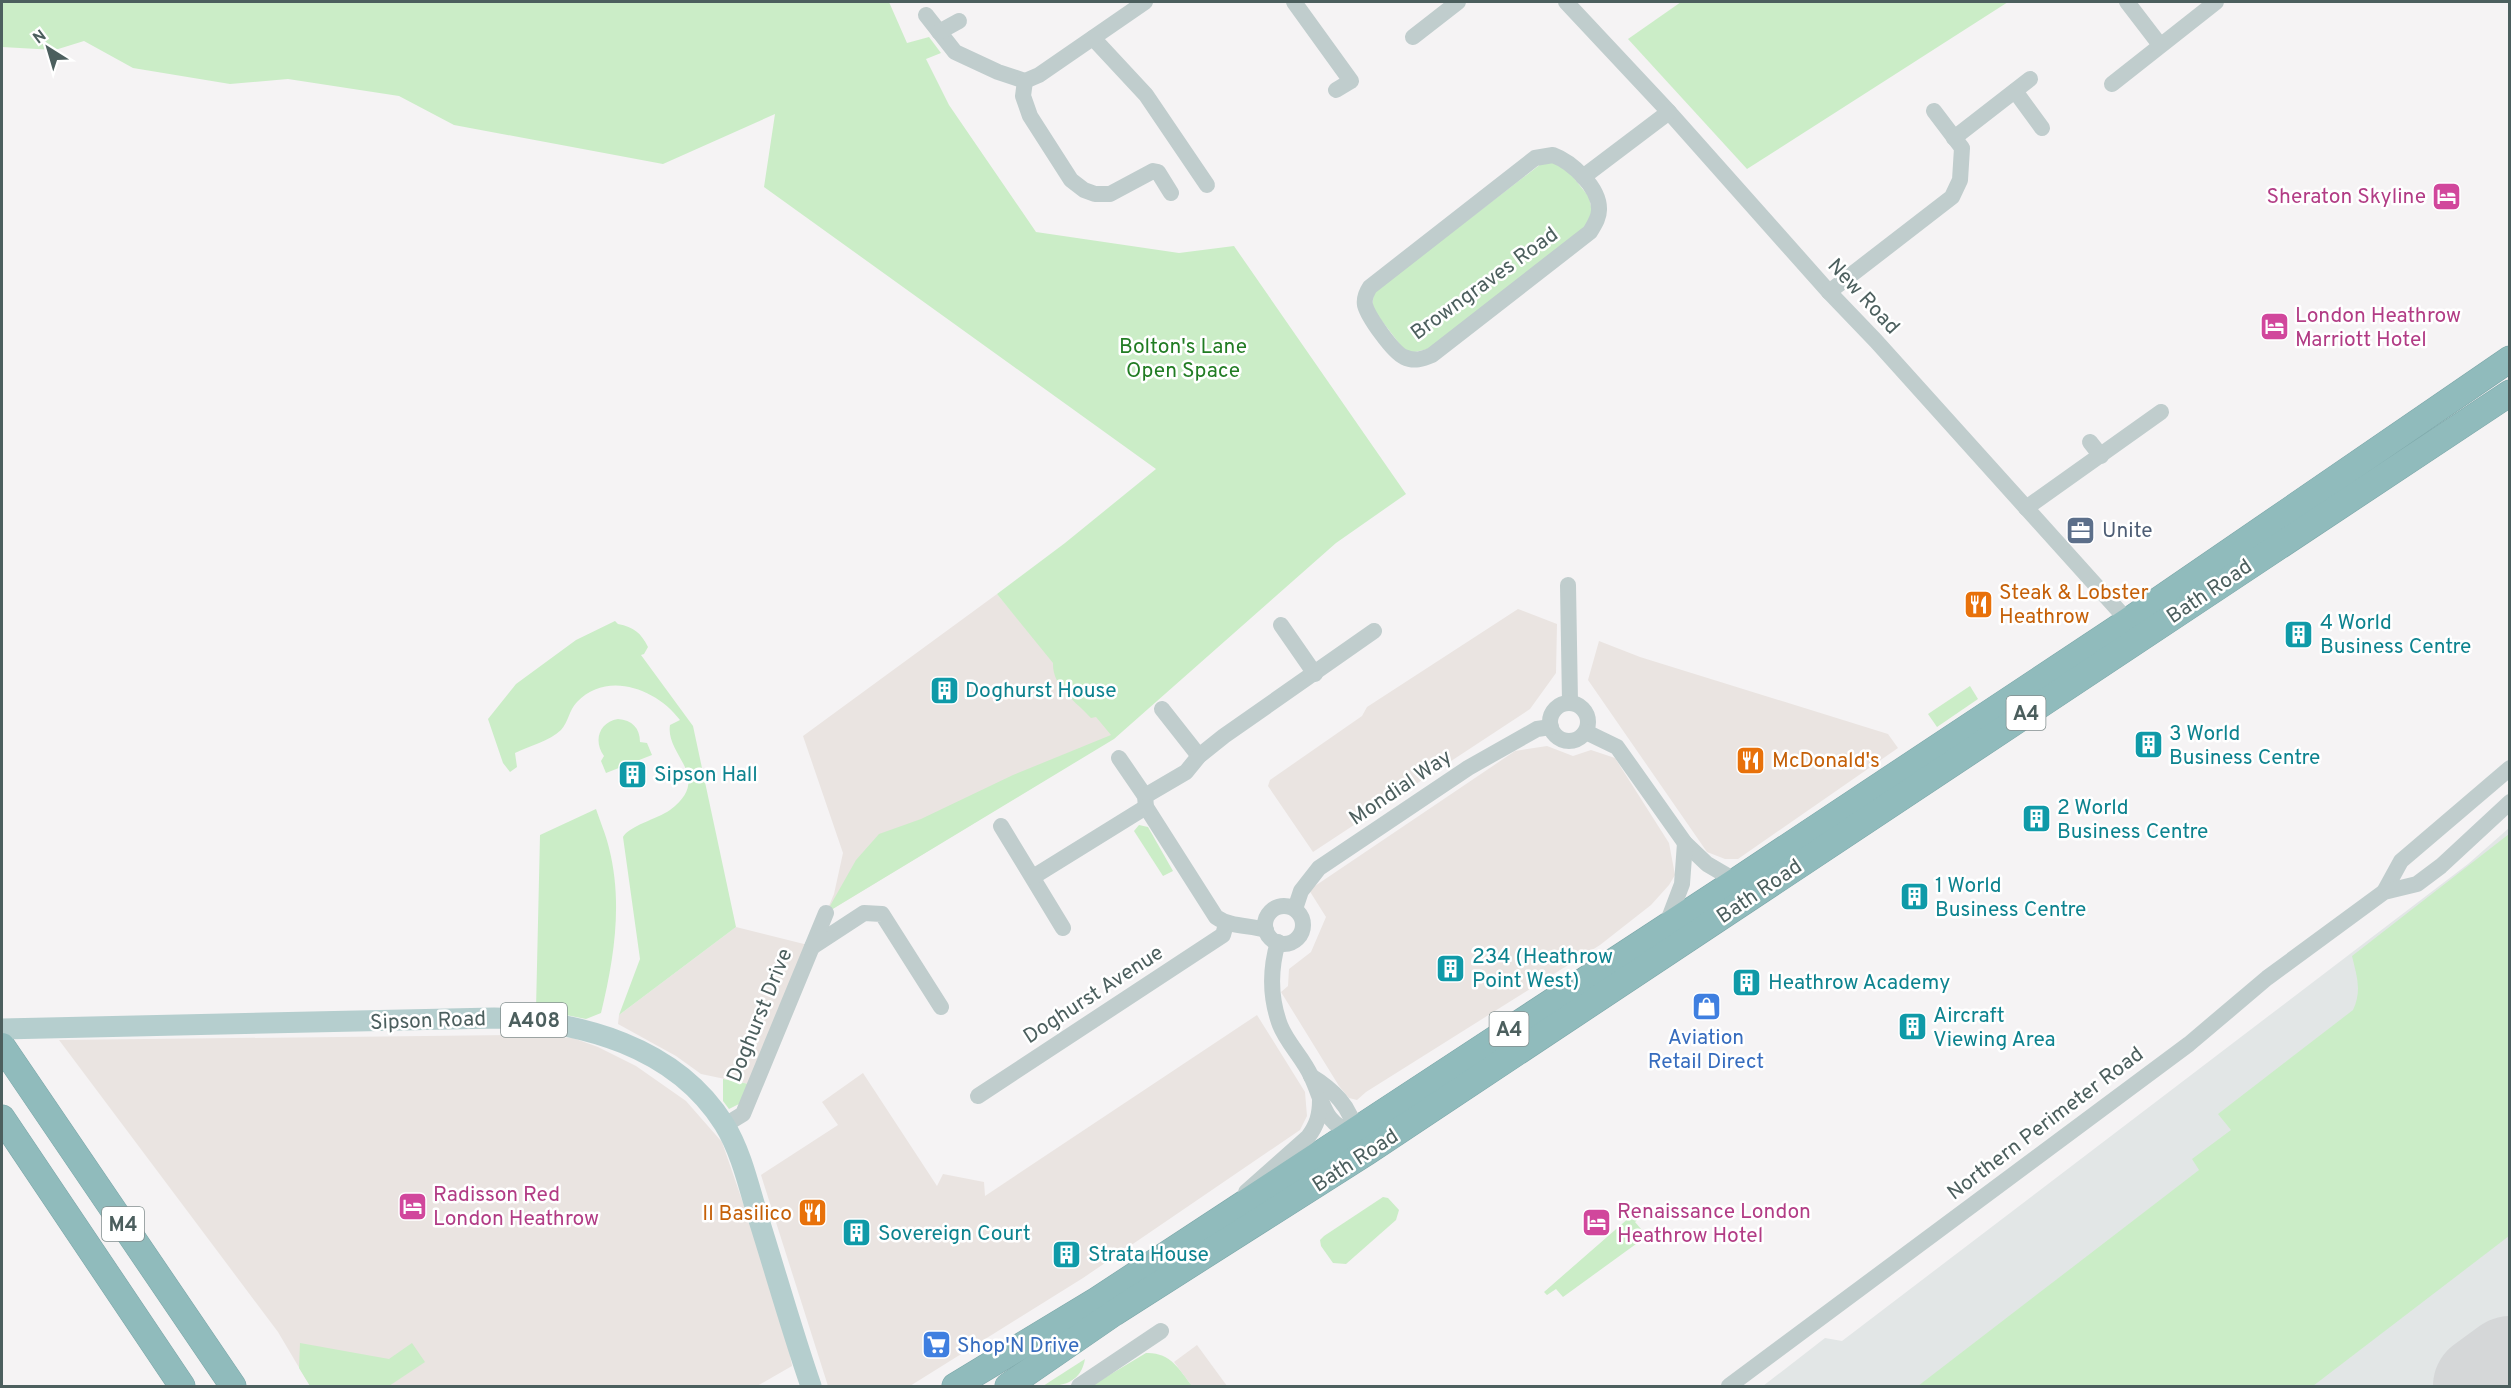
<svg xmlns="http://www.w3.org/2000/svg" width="2511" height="1388" font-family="Overpass,sans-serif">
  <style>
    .commercial { fill: #eae4e1 }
    .airport { fill: #e2e6e6 }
    .green { fill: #cbedc7 }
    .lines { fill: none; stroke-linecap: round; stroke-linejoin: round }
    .runway { stroke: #d5d7d8; stroke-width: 102 }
    .highway-casing { stroke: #7ba6a8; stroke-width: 27 }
    .minor { stroke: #c0cdcd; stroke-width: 16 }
    .major { stroke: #b5cece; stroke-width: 21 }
    .highway { stroke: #90bbbc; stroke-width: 26 }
    .labels { text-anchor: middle; stroke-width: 5; stroke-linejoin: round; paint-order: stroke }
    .shield { fill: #fff; stroke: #828f8e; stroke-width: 1.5 }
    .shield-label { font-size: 20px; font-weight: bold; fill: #4c5f5e }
    .hotel-label { font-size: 21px; fill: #b23c85; stroke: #fff; text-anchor: start }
    .street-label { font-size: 21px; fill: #4c5f5e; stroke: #fff }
    .park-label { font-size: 21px; fill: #217c23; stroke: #fff }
    .service-label { font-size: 21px; fill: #4e5e75; stroke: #fff; text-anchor: start }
    .food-label { font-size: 21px; fill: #c56008; stroke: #fff; text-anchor: start }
    .culture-label { font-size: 21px; fill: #0d838f; stroke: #fff; text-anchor: start }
    .shop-label { font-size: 21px; fill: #366cbe; stroke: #fff }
  </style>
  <rect width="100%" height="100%" fill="#f5f3f4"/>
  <g class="commercial">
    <polygon points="997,594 1116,737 826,913 834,894 843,853 803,736"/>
    <polygon points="1518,609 1557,624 1556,673 1530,709 1313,852 1268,786 1270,780 1362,716 1367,707"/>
    <polygon points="1599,641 1640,657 1888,734 1898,748 1738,859 1725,859 1707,852 1588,680"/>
    <polygon points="1547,746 1573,756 1591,750 1615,758 1669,843 1675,875 1669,885 1651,905 1600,945 1366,1092 1357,1100 1349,1098 1339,1086 1281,992 1288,986 1289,969 1311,952 1326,917 1309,890 1515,751"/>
    <polygon points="736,927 808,945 749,1084 701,1074 676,1056 618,1024 619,1015"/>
    <polygon points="1257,1015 1305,1092 1307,1116 1300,1130 1083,1278 910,1386 828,1386 761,1175 838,1125 822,1102 863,1073 937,1186 943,1174 984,1182 985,1196"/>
    <polygon points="519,1035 573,1038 598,1047 636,1066 686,1101 722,1142 783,1319 792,1366 757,1386 310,1386 278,1332 59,1040"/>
    <polygon points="1197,1345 1227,1386 1192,1386 1174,1362"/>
  </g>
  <polygon class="airport" points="2509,828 2509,1386 1763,1386 1825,1338 1842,1341 2468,864"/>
  <g class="green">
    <path d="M2,2h887l18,41 22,-6 12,16 -15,6 23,46 87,127 143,21 55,-7 172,248 -70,49 -222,196 -288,174 30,-53 23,-26 42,-15 92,-44 98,-40 -15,-18 -5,1c-14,-16 -39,-31 -38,-55l-56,-69 68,-51 91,-74 -392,-282 11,-73 -112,50 -209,-39 -55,-29 -111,-17 -58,5 -97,-16 -49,-27 -29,9 -53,-3z"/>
    <polygon points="1681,2 2008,2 1747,169 1628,39"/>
    <polygon points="1546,160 1566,168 1589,197 1592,212 1586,227 1432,348 1415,352 1405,351 1372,308 1374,292"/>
    <path d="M615,621l3,3c16,3 23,9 30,23l-4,7 -3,1 52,71 43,201 -117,88 21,-56 -17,-122c6,-11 34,-18 47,-27 44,-33 -5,-55 0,-85l10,-5c-23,-31 -73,-50 -103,-18 -8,8 -9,21 -16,28 -11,11 -32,16 -46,23l2,14 -7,5 -7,-9 -15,-44 28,-35 60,-44z"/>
    <polygon points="1970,686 1978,699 1937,727 1928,714"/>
    <path d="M618,719c14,1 22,9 22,23l7,1 5,12 -46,18 -5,-12 3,-5c-11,-15 -5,-34 14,-37z"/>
    <path d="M596,809c4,12 10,26 13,39 14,55 5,111 -8,165l-15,6 -50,-10 4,-174z"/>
    <polygon points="1139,825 1148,827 1173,871 1163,876 1134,831"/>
    <path d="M2509,834v402l-196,150h-395l281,-216 -7,-11 39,-29 -13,-16 135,-104c9,-19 4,-33 -1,-54z"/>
    <polygon points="723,1079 749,1084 741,1103 729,1109 723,1101"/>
    <polygon points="1383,1197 1388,1198 1399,1210 1396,1220 1346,1264 1333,1263 1321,1246 1320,1240 1324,1236"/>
    <polygon points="1638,1210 1643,1215 1635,1222 1647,1236 1563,1297 1556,1289 1547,1295 1544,1292"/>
    <polygon points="300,1343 389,1359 412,1343 425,1362 389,1386 310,1386 299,1368"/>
    <path d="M1146,1353c24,-1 33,16 46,33h-101z"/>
    <path d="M1085,1359c-4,23 -22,28 -42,27z"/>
  </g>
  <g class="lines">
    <polyline class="runway" points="2484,1386 2510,1367"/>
    <defs>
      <g id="highway">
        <polyline points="2,1046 233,1386"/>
        <polyline points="2,1118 182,1386"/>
        <polyline points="955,1386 1097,1300 1736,881 2128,621 2510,359"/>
        <polyline points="1008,1386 1114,1313 1367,1152 2510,393"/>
      </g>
    </defs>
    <use href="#highway" class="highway-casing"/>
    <g class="minor">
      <polyline points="1294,2 1351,81 1336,90"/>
      <polyline points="1566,2 1669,112 1829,292 1876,341 2128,621"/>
      <polyline points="2127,2 2160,45"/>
      <polyline points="926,15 955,52 998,72 1025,81"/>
      <polyline points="939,32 959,21"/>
      <polyline points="1413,37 1458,2"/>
      <polyline points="1093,38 1146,95 1207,185"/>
      <polyline points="1025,81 1023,96 1030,116 1071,180 1084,190 1095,194 1110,194 1153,171 1158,172 1171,193"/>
      <polyline points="1025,81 1039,75 1145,2"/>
      <polyline points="2112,84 2216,2"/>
      <polyline points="2015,91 2042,128"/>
      <polyline points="1954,138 2030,79"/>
      <path d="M1553,155c19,7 47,33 46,55 0,8 -5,15 -9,22l-158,123c-9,4 -18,7 -28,2 -11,-5 -36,-40 -39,-52 -1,-6 1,-12 5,-18l165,-129z"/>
      <polyline points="1583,177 1669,112"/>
      <polyline points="1829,292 1952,197 1960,180 1962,148 1934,111"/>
      <polyline points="2090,442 2101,456"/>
      <polyline points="2026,508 2161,412"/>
      <polyline points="1568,585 1570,702"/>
      <polyline points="1281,625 1315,674"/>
      <circle cx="1569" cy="722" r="19"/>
      <polyline points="1162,709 1199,756"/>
      <polyline points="1586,732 1617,747 1685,843 1707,864 1736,881"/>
      <path d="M1119,758l26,38 1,11 70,110c14,10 33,8 50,13"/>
      <polyline points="1145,796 1186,772 1199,756 1224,736 1374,631"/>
      <polyline points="1001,826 1063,928"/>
      <polyline points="1033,877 1146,807"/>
      <polyline points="2384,892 2401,861 2510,768"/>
      <circle cx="1284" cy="925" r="19"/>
      <polyline points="1295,909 1301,891 1319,868 1468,768 1537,729 1551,727"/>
      <polyline points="1666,926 1682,884 1685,843"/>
      <path d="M1278,942c-8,27 -8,56 2,83 7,18 23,33 31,51 12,24 12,50 43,56"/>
      <polyline points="812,947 864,913 882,914 941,1007"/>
      <path d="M1311,1076c20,12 42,32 43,56"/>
      <polyline points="978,1096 1223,935 1226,924"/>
      <polyline points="725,1125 743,1114 826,913"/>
      <path d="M1246,1192l62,-55c9,-12 12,-22 12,-37"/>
      <polyline points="1079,1386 1161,1331"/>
      <polyline points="1729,1386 2189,1044 2267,978 2384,892 2417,884 2441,866 2510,802"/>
    </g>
    <path class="major" d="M2,1029l492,-11c86,3 181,28 230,106 17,27 25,63 34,93 18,57 34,114 53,169"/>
    <use href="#highway" class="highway"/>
  </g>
  <defs>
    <symbol id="hotel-square" viewBox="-11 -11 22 22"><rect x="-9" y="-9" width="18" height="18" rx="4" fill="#d1479c" stroke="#fff"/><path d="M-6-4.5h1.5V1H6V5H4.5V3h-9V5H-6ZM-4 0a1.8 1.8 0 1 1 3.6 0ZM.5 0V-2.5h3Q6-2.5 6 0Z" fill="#fff"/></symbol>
    <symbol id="office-square" viewBox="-11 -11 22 22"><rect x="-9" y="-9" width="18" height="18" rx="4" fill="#5c6f8a" stroke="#fff"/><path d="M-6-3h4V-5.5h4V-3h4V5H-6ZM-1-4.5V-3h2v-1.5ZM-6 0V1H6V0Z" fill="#fff"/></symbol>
    <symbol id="restaurant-square" viewBox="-11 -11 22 22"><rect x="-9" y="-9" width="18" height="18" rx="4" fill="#e8710a" stroke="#fff"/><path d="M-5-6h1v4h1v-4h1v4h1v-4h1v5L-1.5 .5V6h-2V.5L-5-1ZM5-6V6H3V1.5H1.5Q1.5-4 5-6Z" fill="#fff"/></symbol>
    <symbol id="building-square" viewBox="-11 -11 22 22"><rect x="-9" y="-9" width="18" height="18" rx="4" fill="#0f9aa8" stroke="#fff"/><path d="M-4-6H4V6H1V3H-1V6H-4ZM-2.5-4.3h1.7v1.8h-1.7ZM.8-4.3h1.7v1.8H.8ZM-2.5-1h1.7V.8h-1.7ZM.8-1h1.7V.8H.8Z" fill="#fff"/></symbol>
    <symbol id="shop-square" viewBox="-11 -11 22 22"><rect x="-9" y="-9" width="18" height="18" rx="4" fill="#3f7fe0" stroke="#fff"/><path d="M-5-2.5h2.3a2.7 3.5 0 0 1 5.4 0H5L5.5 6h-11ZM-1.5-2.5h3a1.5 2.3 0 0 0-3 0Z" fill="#fff"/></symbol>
    <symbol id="supermarket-square" viewBox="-11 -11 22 22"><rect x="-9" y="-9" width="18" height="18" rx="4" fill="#3f7fe0" stroke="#fff"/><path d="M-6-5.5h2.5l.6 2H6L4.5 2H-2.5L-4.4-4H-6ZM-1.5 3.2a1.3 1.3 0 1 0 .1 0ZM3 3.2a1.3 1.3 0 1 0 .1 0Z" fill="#fff"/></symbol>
  </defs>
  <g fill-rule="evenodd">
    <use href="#hotel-square" x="2430" y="180" width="33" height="33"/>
    <use href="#hotel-square" x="2258" y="310" width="33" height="33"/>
    <use href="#office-square" x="2064" y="514" width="33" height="33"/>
    <use href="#restaurant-square" x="1962" y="588" width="33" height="33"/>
    <use href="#building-square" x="2282" y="618" width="33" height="33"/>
    <use href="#building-square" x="928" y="674" width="33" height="33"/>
    <use href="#building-square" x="2132" y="728" width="33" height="33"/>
    <use href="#restaurant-square" x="1734" y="744" width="33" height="33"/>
    <use href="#building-square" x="616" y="758" width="33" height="33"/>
    <use href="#building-square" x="2020" y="802" width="33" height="33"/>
    <use href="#building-square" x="1898" y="880" width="33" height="33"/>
    <use href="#building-square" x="1434" y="952" width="33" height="33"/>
    <use href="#building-square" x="1730" y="966" width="33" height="33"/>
    <use href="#shop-square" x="1690" y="990" width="33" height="33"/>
    <use href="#building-square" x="1896" y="1010" width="33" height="33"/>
    <use href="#hotel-square" x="396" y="1190" width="33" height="33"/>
    <use href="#restaurant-square" x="796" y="1196" width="33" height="33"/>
    <use href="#hotel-square" x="1580" y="1206" width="33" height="33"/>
    <use href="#building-square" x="840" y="1216" width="33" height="33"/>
    <use href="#building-square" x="1050" y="1238" width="33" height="33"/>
    <use href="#supermarket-square" x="920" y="1328" width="33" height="33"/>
  </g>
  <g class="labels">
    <g class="shield">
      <rect x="2006.5" y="696" width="39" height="34" rx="4.5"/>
      <rect x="501" y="1003" width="66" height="34" rx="4.5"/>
      <rect x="1489.5" y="1012" width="39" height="34" rx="4.5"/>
      <rect x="102" y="1207" width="42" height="34" rx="4.5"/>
    </g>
    <g class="shield-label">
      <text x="2026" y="720">A4</text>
      <text x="534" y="1027">A408</text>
      <text x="1509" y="1036">A4</text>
      <text x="123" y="1231">M4</text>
    </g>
    <g class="hotel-label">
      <text x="2426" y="203" text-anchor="end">Sheraton Skyline</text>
      <text x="2295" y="322">London Heathrow<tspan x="2295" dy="24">Marriott Hotel</tspan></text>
      <text x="433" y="1201">Radisson Red<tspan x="433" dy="24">London Heathrow</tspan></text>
      <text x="1617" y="1218">Renaissance London<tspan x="1617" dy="24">Heathrow Hotel</tspan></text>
    </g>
    <g class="street-label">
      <text transform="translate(1484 283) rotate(-36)" y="7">Browngraves Road</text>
      <text transform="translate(1864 296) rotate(47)" y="7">New Road</text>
      <text transform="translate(2209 591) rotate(-34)" y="7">Bath Road</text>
      <text transform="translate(1400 787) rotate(-34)" y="7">Mondial Way</text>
      <text transform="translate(1759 891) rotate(-34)" y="7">Bath Road</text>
      <text transform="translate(1093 994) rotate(-33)" y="7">Doghurst Avenue</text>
      <text transform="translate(759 1015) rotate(-68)" y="7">Doghurst Drive</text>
      <text transform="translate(428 1020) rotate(-2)" y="7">Sipson Road</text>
      <text transform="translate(2045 1123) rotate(-37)" y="7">Northern Perimeter Road</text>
      <text transform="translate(1355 1160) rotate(-33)" y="7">Bath Road</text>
    </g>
    <g class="park-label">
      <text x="1183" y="353">Bolton's Lane<tspan x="1183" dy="24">Open Space</tspan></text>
    </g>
    <g class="service-label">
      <text x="2102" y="537">Unite</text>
    </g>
    <g class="food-label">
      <text x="1999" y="599">Steak &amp; Lobster<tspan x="1999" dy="24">Heathrow</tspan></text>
      <text x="1772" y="767">McDonald's</text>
      <text x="792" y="1220" text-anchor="end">Il Basilico</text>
    </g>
    <g class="culture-label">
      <text x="2320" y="629">4 World<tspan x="2320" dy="24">Business Centre</tspan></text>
      <text x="965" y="697">Doghurst House</text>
      <text x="2169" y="740">3 World<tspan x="2169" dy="24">Business Centre</tspan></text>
      <text x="654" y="781">Sipson Hall</text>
      <text x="2057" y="814">2 World<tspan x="2057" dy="24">Business Centre</tspan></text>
      <text x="1935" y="892">1 World<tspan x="1935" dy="24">Business Centre</tspan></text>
      <text x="1472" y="963">234 (Heathrow<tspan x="1472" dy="24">Point West)</tspan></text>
      <text x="1768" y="989">Heathrow Academy</text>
      <text x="1933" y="1022">Aircraft<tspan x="1933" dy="24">Viewing Area</tspan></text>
      <text x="878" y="1240">Sovereign Court</text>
      <text x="1088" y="1261">Strata House</text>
    </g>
    <g class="shop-label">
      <text x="1706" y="1044">Aviation<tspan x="1706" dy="24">Retail Direct</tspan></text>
      <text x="957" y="1352" text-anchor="start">Shop'N Drive</text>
    </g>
  </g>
  <rect width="2511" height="1388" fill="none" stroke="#4c5f5e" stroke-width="6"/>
  <g transform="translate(48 48) rotate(323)" stroke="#ffffff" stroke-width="4.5" paint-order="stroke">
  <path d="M0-4.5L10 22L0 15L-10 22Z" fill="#4c5f5e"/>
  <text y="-9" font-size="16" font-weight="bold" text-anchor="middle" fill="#4c5f5e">N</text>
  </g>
</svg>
